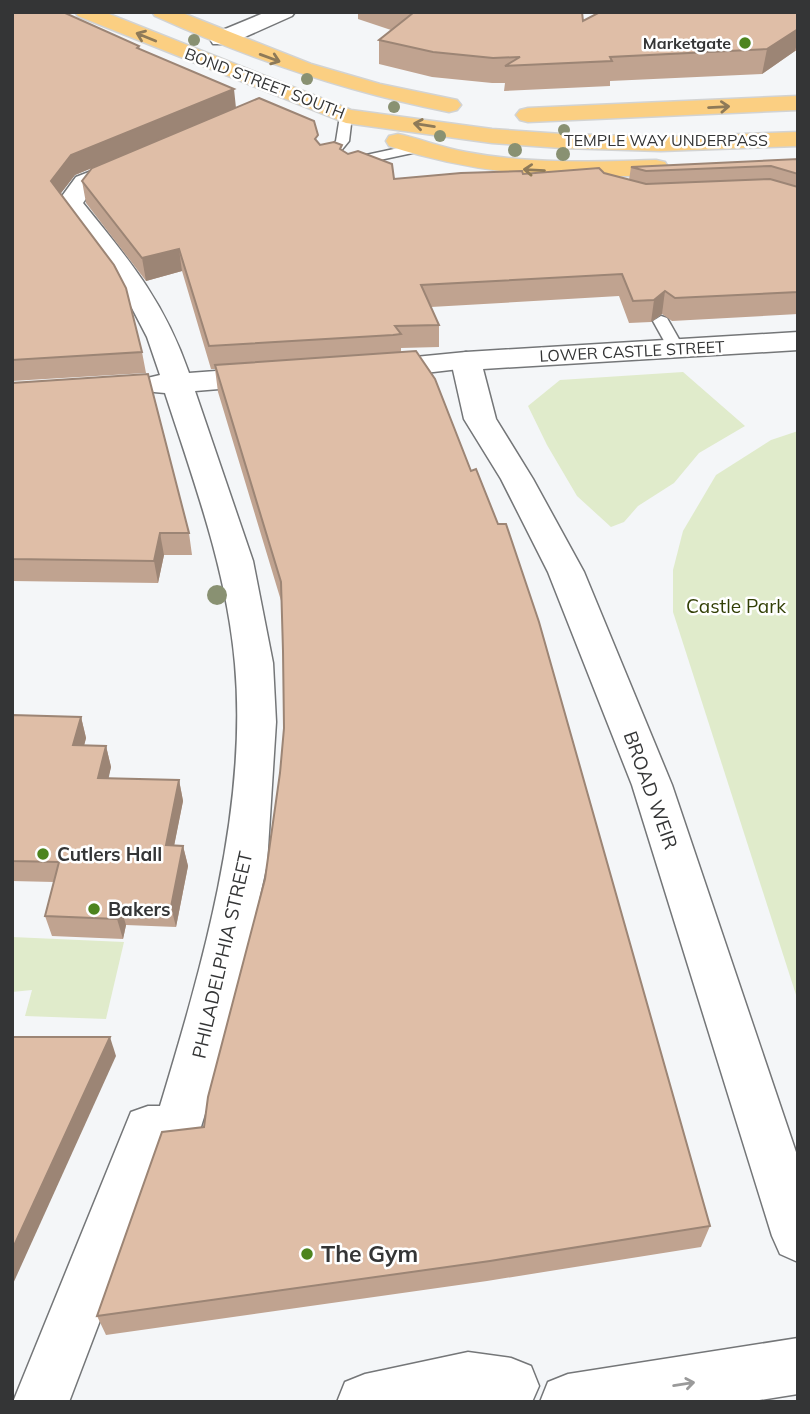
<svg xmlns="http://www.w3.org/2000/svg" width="810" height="1414" font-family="Mulish,sans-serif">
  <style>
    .green { fill: #e0ebcb }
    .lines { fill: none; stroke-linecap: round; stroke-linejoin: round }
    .lane-casing { stroke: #747678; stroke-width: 3 }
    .street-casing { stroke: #747678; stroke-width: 3 }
    .secondary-casing { stroke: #747678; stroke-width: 3 }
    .highway-casing { stroke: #d2d3d3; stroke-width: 3 }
    .lane { fill: #fff; fill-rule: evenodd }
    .street { fill: #fff; fill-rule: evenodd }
    .secondary { fill: #fff; fill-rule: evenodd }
    .highway { fill: #fbcf82; fill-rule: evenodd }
    .tree { fill: #899172 }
    .wall { fill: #c0a390 }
    .shaded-wall { fill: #9c8575 }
    .building { fill: #dfbea7; stroke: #9c8575; stroke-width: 2 }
    .oneway { stroke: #8e7a58 }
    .oneway2 { stroke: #9a9a9a }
    .poi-dot { fill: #4d841e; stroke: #fff; stroke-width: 2.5 }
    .labels { text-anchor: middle; stroke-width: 5; stroke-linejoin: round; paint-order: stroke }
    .far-poi-label { font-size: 16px; font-weight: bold; fill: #343536; stroke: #fff; text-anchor: end }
    .far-street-label { font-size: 16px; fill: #343536; stroke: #fff }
    .park-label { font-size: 19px; fill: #323f05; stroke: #fff }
    .street-label { font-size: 19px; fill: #343536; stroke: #fff }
    .poi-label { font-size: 19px; font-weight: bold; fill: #343536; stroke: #fff; text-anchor: start }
    .near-poi-label { font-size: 23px; font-weight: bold; fill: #343536; stroke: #fff; text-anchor: start }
  </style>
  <rect width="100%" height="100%" fill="#f4f6f8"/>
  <g class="green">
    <polygon points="683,372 745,426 699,453 674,483 638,506 624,522 611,527 577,496 547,445 528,406 560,380"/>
    <polygon points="798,431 798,1001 673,612 673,570 683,531 716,475 771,440"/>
    <polygon points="12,937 124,942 106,1019 25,1016 32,990 12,992"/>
  </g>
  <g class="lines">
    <defs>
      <g id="lane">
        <polygon points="346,112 352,116 349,141 331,163 321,163 319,160 336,141 340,116"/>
        <polygon points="417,144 422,145 422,151 375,161 350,173 343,169 366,155"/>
        <polygon points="661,316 667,318 684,348 682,351 670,351 668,348 653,321"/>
      </g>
      <g id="street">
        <polygon points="266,12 295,12 292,16 229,44 213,44 210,39 213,34"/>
        <path d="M130,156l9,2 3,5 -3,5 -45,19 -11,16c47,58 81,98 106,170l80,-6 11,3 4,6 -4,6 -11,3 -74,6 58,170 20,102 3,59 -9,142 -40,179 -32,103 -17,6h-14l-95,250h-56l118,-290 17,-6h12c42,-139 88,-296 75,-442 -8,-93 -41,-182 -70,-271l-22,-2 -4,-6 4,-6 17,-4 -13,-38 -27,-52 -63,-82 19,-26z"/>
        <polygon points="466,352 476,355 481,361 476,367 374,379 363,376 359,370 363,364 374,361"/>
        <polygon points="798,1338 798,1394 747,1402 540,1402 548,1382 568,1374"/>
        <polygon points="468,1352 511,1358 531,1366 539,1386 532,1402 337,1402 345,1382 365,1374"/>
      </g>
      <polygon id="secondary" points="798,332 798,350 483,369 496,419 533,479 584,572 672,785 798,1158 798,1262 780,1254 772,1236 632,785 548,572 501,479 464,419 451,361 456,355 466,352"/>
      <g id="highway">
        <polygon points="75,12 104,12 351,110 492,129 562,134 661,137 798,132 798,146 661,151 562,148 492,143 346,123 78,16"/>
        <path d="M152,12h28l131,52 69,20 77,16 4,5 -4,5 -8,2c-103,-20 -199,-53 -294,-96z"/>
        <polygon points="798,96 798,110 528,122 520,120 516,115 520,110 528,108"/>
        <path d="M398,134c23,5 45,14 68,18 63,12 126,10 190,8l9,2 3,5 -3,5c-19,5 -40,4 -59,4 -75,2 -145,-7 -217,-30l-3,-5 3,-5z"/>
      </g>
    </defs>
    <use href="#lane" class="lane-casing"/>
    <use href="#street" class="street-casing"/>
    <use href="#secondary" class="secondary-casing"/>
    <use href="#highway" class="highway-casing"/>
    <use href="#lane" class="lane"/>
    <use href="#street" class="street"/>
    <use href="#secondary" class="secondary"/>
    <use href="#highway" class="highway"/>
  </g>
  <g class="tree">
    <circle cx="194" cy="40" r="6"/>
    <circle cx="307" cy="79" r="6"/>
    <circle cx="394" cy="107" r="6"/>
    <circle cx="564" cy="130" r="6"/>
    <circle cx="440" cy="136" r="6"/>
    <circle cx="515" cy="150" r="7"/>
    <circle cx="563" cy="154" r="7"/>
    <circle cx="217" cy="595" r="10"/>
  </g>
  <g class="wall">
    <polygon points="12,12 139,46 140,49 236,108 318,142 320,145 342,150 394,179 523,174 604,173 629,180 631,167 798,159 798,314 672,321 662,314 651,322 629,323 619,296 431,307 439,325 439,347 401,348 401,352 710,1226 701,1247 487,1281 106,1335 97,1316 204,1127 265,879 280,773 284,728 283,651 282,604 218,392 215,369 211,369 182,271 146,281 86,203 82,181 179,132 75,175 60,194 142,352 146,373 12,381"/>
    <polygon points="358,12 582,12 583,21 798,12 798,51 795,51 762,74 610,81 610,86 504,91 505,83 492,83 432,77 379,64 379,40 391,30 358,19"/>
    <polygon points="12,383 189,533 192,555 164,555 158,583 12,581"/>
    <polygon points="12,715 81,717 86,738 84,745 106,746 111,767 108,778 179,780 183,801 174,846 183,846 188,866 176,927 126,925 123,939 52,936 45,916 54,882 12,881"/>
  </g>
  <g class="shaded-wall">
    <polygon points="798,29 798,40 795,51 762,74 767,49"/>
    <polygon points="234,89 236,108 75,175 55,201 51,181 71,155"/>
    <polygon points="179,249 182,271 146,281 142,258"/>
    <polygon points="665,291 662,314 651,322 654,300"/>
    <polygon points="160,533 164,555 158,583 154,561"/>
    <polygon points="81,717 86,738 79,766 73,745"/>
    <polygon points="106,746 111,767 104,799 98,778"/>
    <polygon points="179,780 183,801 170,866 166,845"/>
    <polygon points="183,846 188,866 176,927 171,907"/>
    <polygon points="120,905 126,925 123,939 117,919"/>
    <polygon points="110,1037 116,1056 12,1286 12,1250"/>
  </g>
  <g class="building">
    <polygon points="12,12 63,12 139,46 137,48 234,89 71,155 51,181 114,265 126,288 142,352 12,360"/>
    <polygon points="412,12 582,12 583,21 600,12 798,12 798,29 767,49 610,57 612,61 505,66 520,57 493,58 433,52 379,40 413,13"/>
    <polygon points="259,98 314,121 318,135 315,139 320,145 334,142 342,145 340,149 348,154 358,151 392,164 394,179 461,173 522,171 523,174 599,168 604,173 646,184 770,179 798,187 798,292 675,298 665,291 654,300 633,301 622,274 421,285 439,325 395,326 401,334 393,335 209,346 179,249 142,258 82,181 92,168"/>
    <polygon points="798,159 798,174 771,166 646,171 631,167"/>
    <polygon points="416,351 435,379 471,471 476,469 498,524 506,524 539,622 710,1226 490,1261 97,1316 162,1132 204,1127 208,1097 265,879 280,773 284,728 283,651 281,582 215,365"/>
    <polygon points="148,374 189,533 160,533 154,561 12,559 12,383"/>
    <polygon points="12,715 81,717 73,745 106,746 98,778 179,780 166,845 183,846 171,907 120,905 117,919 45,916 59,862 12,861"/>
    <polygon points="12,1037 110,1037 12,1250"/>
  </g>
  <defs><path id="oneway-shaft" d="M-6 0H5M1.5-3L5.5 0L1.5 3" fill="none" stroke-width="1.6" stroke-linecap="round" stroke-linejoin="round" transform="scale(1.75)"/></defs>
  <g class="oneway">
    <use href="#oneway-shaft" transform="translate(146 37) rotate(-158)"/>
    <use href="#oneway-shaft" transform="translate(270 58) rotate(20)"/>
    <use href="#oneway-shaft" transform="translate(719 107) rotate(-3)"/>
    <use href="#oneway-shaft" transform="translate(424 125) rotate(-171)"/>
    <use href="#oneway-shaft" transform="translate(534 170) rotate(-177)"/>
  </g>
  <use class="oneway2" href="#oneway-shaft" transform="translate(684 1384) rotate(-9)"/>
  <g class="poi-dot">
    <circle cx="745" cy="43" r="7"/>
    <circle cx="43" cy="854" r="7"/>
    <circle cx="94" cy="909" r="7"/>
    <circle cx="307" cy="1254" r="7"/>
  </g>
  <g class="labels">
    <g class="far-poi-label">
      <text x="731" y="49">Marketgate</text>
    </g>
    <g class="far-street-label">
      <text transform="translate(265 83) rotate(21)" y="6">BOND STREET SOUTH</text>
      <text x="666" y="146">TEMPLE WAY UNDERPASS</text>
      <text transform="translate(632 351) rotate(-3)" y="6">LOWER CASTLE STREET</text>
    </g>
    <g class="park-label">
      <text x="736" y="613">Castle Park</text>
    </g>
    <g class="street-label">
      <text transform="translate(651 790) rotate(70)" y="7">BROAD WEIR</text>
      <text transform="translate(222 955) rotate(-77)" y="7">PHILADELPHIA STREET</text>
    </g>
    <g class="poi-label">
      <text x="57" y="861">Cutlers Hall</text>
      <text x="108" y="916">Bakers</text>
    </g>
    <g class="near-poi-label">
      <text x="321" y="1262">The Gym</text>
    </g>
  </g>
  <rect width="810" height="1414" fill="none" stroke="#343536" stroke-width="28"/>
</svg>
